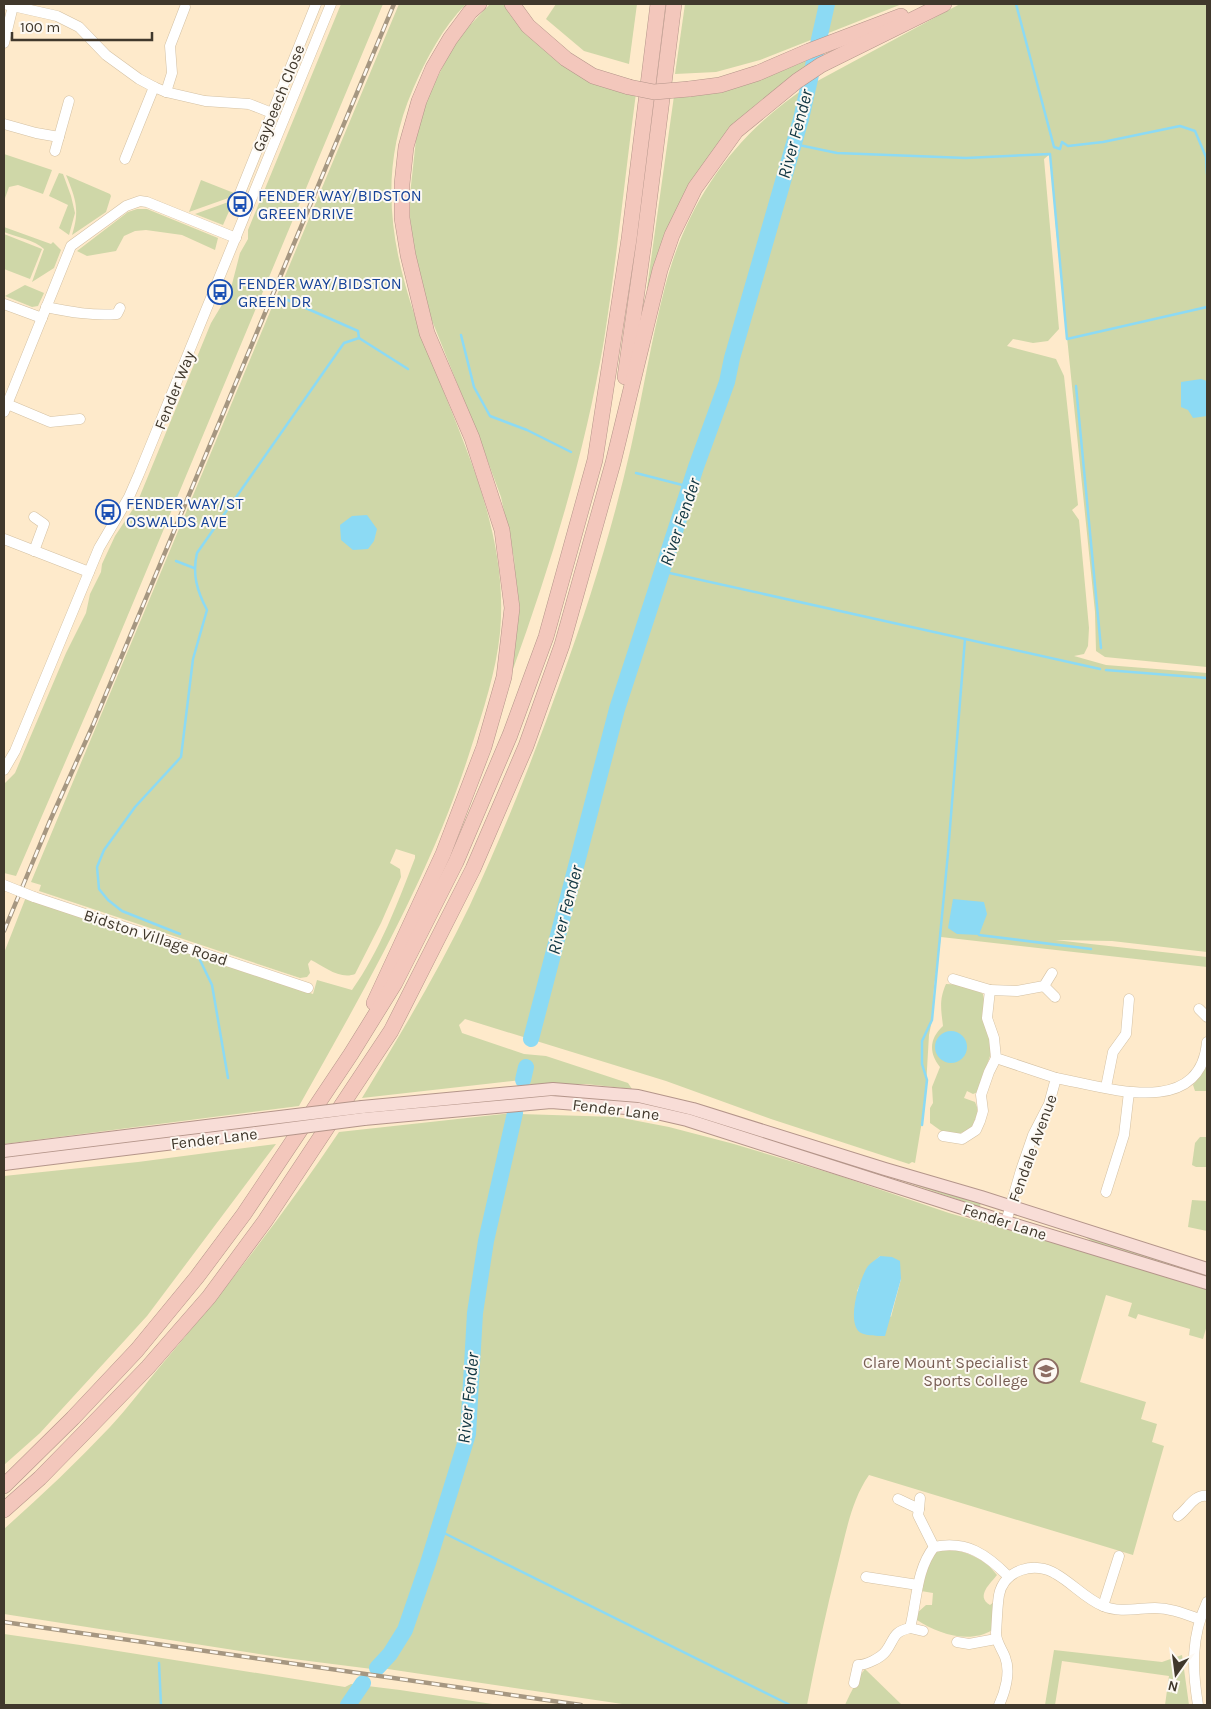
<svg xmlns="http://www.w3.org/2000/svg" width="1211" height="1709" font-family="Karla,sans-serif">
  <style>
    .green { fill: #cfd7a8; fill-rule: evenodd }
    .water { fill: #8cdaf4 }
    .lines { fill: none; stroke-linecap: round; stroke-linejoin: round }
    .stream { stroke: #8cdaf4; stroke-width: 2.5 }
    .river { stroke: #8cdaf4; stroke-width: 16 }
    .minor-casing { stroke: #d4c1a3; stroke-width: 11 }
    .major-casing { stroke: #b4958a; stroke-width: 14 }
    .highway-casing { stroke: #b4958a; stroke-width: 16 }
    .minor { stroke: #fff; stroke-width: 10 }
    .major { stroke: #f8ddd7; stroke-width: 12 }
    .highway { stroke: #f3c7bc; stroke-width: 15 }
    .rail-casing { stroke: #a69781; stroke-width: 4.5 }
    .rail { stroke: #fdf9f3; stroke-width: 2.5; stroke-dasharray: 8; stroke-linecap: butt }
    .minor-bridge-casing { stroke: #d4c1a3; stroke-width: 11; stroke-linecap: butt }
    .major-bridge-casing { stroke: #b4958a; stroke-width: 14; stroke-linecap: butt }
    .highway-bridge-casing { stroke: #b4958a; stroke-width: 16; stroke-linecap: butt }
    .minor-bridge { stroke: #fff; stroke-width: 10 }
    .major-bridge { stroke: #f8ddd7; stroke-width: 12 }
    .highway-bridge { stroke: #f3c7bc; stroke-width: 15 }
    .labels { text-anchor: middle; stroke-width: 4; stroke-linejoin: round; paint-order: stroke }
    .street-label { font-size: 16px; fill: #40382c; stroke: #fdf9f3 }
    .transit-label { font-size: 16px; fill: #164399; stroke: #fdf9f3; text-anchor: start }
    .education-label { font-size: 16px; fill: #785e54; stroke: #fdf9f3; text-anchor: end }
    .water-label { font-size: 18px; font-style: italic; fill: #113642; stroke: #fdf9f3 }
  </style>
  <rect width="100%" height="100%" fill="#feeacb"/>
  <g class="green">
    <polygon points="341,4 383,4 105,670 16,876 4,873 4,784 15,773 66,653 86,613 90,594 101,572 102,564 115,536 137,503 211,323 226,298 231,288 240,253 248,239 248,230"/>
    <path d="M399,4h67c-23,23 -40,55 -53,85 -84,193 105,353 87,544 -4,39 -17,78 -29,115 -40,127 -107,242 -172,358l-295,38v-191l22,-56 287,97 4,-14 35,10c28,-39 46,-88 63,-132v-3l-19,-6 -6,14 10,6 1,8 -9,21 -11,25 -26,51c-15,6 -32,-8 -44,-14l-3,4 2,9 -3,4 -7,1 -261,-87 2,-6 -10,-3z"/>
    <path d="M490,4h16l16,22 114,67c-11,82 -19,165 -32,247 -19,113 -53,224 -92,332l5,-63 -3,-51 -13,-61 -18,-49 -52,-130 -19,-72 -3,-42 9,-83 11,-27 28,-55z"/>
    <polygon points="556,4 637,4 629,64 584,51 546,19"/>
    <polygon points="685,4 902,4 760,60 716,72 675,74"/>
    <path d="M960,4h247v663l-102,-10 -9,-6 -1,-39 -39,-383 -6,-75 -6,5 15,170 -11,12 -15,2 -20,-4 -6,7 49,13 8,17 14,129 -6,5 7,10 10,108 -1,18 -4,8 -10,2 32,9 101,8v279l-95,-11 -57,-1 152,17v10l-266,-30 -7,50 -2,33 -3,15 -4,68 -10,60 -3,-1 -3,2 -138,-45 -105,-38 -201,-62 -6,6 3,8 62,21 22,2 82,27 4,6 -46,-5 -56,1v-6l-168,19c38,-63 76,-126 108,-193 34,-73 64,-149 91,-225 28,-76 52,-154 70,-233 12,-53 20,-107 34,-160 22,-86 70,-154 145,-202zM800,125l-6,23 -29,95 -38,143 -11,28 -6,23 -7,15 -70,214 -30,100 -69,273 -5,-2 36,-144 64,-234 55,-156 13,-44 27,-73 19,-73z"/>
    <polygon points="811,58 812,62 758,103 718,145 650,288 647,288 674,96"/>
    <polygon points="4,154 52,170 43,194 18,185 9,187 4,201"/>
    <polygon points="59,173 63,174 71,196 75,213 69,235 59,228 68,205 49,196"/>
    <path d="M66,175l44,19 1,2 -5,16 -34,23c8,-24 4,-36 -6,-60z"/>
    <polygon points="201,180 234,193 234,196 189,212"/>
    <polygon points="234,200 223,225 195,214"/>
    <polygon points="137,209 147,209 218,238 215,250 182,235 146,230 135,231 124,236 116,251 87,256 77,251 128,212"/>
    <path d="M4,227l47,17 2,-2 8,8 -7,18 -22,14 12,-33c-9,-9 -28,-12 -40,-17z"/>
    <polygon points="4,234 42,249 30,279 4,269"/>
    <polygon points="25,285 44,293 38,306 32,307 5,296"/>
    <path d="M946,984c14,0 25,3 37,10l9,56 -14,42 -5,2 -6,-3 -3,7 11,4 2,5v4l2,1c-3,15 -16,25 -32,21 -6,-1 -12,-7 -17,-10v-15l3,-5 -1,-16 8,-20c-12,-15 -10,-29 3,-41 -2,-17 -4,-26 3,-42z"/>
    <polygon points="1207,1066 1207,1091 1195,1091 1193,1085"/>
    <path d="M513,1113l-36,154 -7,56 -8,111 -16,60 -43,135 -31,40 -87,-11 -281,-44v-85c36,-32 72,-66 106,-102 19,-20 35,-43 53,-64 63,-74 122,-150 176,-231z"/>
    <path d="M520,1114l97,3 52,10 65,17 106,32 109,37 258,74v38l-4,14 -14,-4 1,-6 -52,-15 -2,5 -8,-3 4,-13 -26,-8 -26,87 66,20 -5,17 16,5 -5,18 12,4 -31,109 -264,-80c-18,26 -23,58 -31,89 -12,47 -22,94 -31,141h-178l-248,-37 31,-44 52,-167 8,-42 9,-120 12,-66zM880,1256l21,23 -10,38 -34,-26 11,-24z"/>
    <polygon points="1200,1137 1207,1137 1207,1167 1196,1167 1192,1165 1195,1143"/>
    <polygon points="276,1144 147,1316 40,1433 4,1465 4,1176 138,1162"/>
    <polygon points="897,1178 981,1201 980,1207 897,1179"/>
    <polygon points="1192,1200 1207,1201 1207,1231 1188,1227"/>
    <polygon points="1080,1234 1207,1273 1207,1276 1095,1243"/>
    <path d="M948,1548c20,5 36,10 49,27 -6,8 -22,21 -7,30l4,-3 -2,28c-21,14 -55,4 -75,-10l-1,-6 10,-9h6l1,-12 -12,-2c5,-21 3,-38 27,-43z"/>
    <polygon points="4,1634 80,1645 345,1687 351,1684 400,1690 499,1705 4,1705"/>
    <polygon points="1054,1650 1162,1662 1182,1655 1189,1705 1165,1705 1169,1676 1062,1661 1055,1705 1045,1705"/>
    <path d="M865,1669l37,36h-57c5,-11 13,-28 20,-36z"/>
  </g>
  <g class="water">
    <polygon points="1201,379 1207,381 1207,416 1193,418 1188,410 1181,407 1181,382"/>
    <polygon points="367,515 377,529 374,541 368,549 353,550 341,540 340,525 352,516"/>
    <polygon points="953,899 984,902 987,914 979,935 957,934 948,928"/>
    <circle cx="951" cy="1047" r="16"/>
    <path d="M880,1256l12,1 8,4 1,18 -16,57c-8,0 -17,0 -24,-3 -16,-9 -1,-56 7,-67 3,-4 9,-7 12,-10z"/>
  </g>
  <g class="lines">
    <g class="stream">
      <polyline points="1016,4 1054,147 1060,149 1062,142 1068,146 1103,142 1180,126 1195,131 1206,157 1207,174"/>
      <polyline points="794,144 837,153 966,158 1050,154 1067,339 1207,307"/>
      <polyline points="461,335 474,387 490,416 527,430 571,452"/>
      <polyline points="359,338 408,369"/>
      <polyline points="1076,386 1101,648"/>
      <polyline points="636,473 690,487"/>
      <polyline points="176,561 194,568"/>
      <polyline points="665,572 1100,669"/>
      <polyline points="1106,670 1207,678"/>
      <path d="M180,934l-58,-23 -14,-11 -9,-11 -2,-22 7,-17 31,-43 46,-50 12,-98 14,-49c-10,-19 -15,-36 -10,-57l147,-210 15,-5 -1,-7 -75,-33"/>
      <polyline points="979,935 1091,949"/>
      <polyline points="199,958 212,985 228,1078"/>
      <polyline points="922,1125 927,1080 922,1064 922,1041 932,1020 948,853 965,639"/>
      <polyline points="438,1530 790,1705"/>
      <polyline points="159,1663 161,1705"/>
    </g>
    <g class="river">
      <polyline points="531,1039 617,709 696,467 727,382 732,358 801,119 827,4"/>
      <polyline points="523,1080 526,1067"/>
      <polyline points="377,1668 390,1654 405,1630 428,1563 468,1434 475,1313 486,1241 515,1113"/>
      <polyline points="348,1705 363,1683"/>
    </g>
    <defs>
      <g id="minor">
        <polyline points="4,4 57,16 79,27 106,55 139,79 154,87 166,92 205,101 249,104 272,113"/>
        <polyline points="4,43 13,6"/>
        <polyline points="166,92 172,73 170,46 185,7"/>
        <polyline points="4,124 36,133 59,137"/>
        <polyline points="55,151 69,101"/>
        <polyline points="125,159 154,87"/>
        <polyline points="240,193 316,4"/>
        <polyline points="4,304 42,318"/>
        <path d="M46,307c24,5 47,9 71,7l3,-6"/>
        <polyline points="7,404 50,422 80,419"/>
        <polyline points="4,412 71,246 126,206 140,201 147,202 236,238"/>
        <polyline points="34,517 44,524 34,551"/>
        <polyline points="4,539 89,572"/>
        <polyline points="4,770 15,751 99,548 129,497 139,474 331,4"/>
        <polyline points="34,897 308,988"/>
        <polyline points="953,979 990,990"/>
        <polyline points="1044,986 1055,997"/>
        <polyline points="1199,1009 1207,1017"/>
        <path d="M1056,1078c49,9 144,42 151,-36"/>
        <polyline points="1106,1087 1113,1052 1126,1034 1129,999"/>
        <polyline points="943,1136 962,1139 976,1130 980,1121 983,1111 981,1095 989,1072 996,1058"/>
        <polyline points="1106,1192 1124,1135 1129,1092"/>
        <polyline points="1006,1222 1021,1170 1033,1135 1049,1104 1056,1078 996,1058 994,1038 987,1018 990,990 1017,991 1044,986 1052,973"/>
        <polyline points="898,1499 919,1509 920,1498"/>
        <polyline points="919,1509 918,1515 934,1547"/>
        <path d="M1178,1516c10,-7 16,-22 29,-20"/>
        <polyline points="866,1577 918,1585"/>
        <polyline points="1103,1606 1119,1556"/>
        <polyline points="910,1628 923,1631"/>
        <polyline points="957,1642 969,1644 996,1639"/>
        <path d="M854,1683l4,-18c8,0 23,-7 28,-14 9,-12 6,-19 24,-23 7,-27 6,-58 24,-81 33,-7 53,8 75,30"/>
        <path d="M999,1705c6,-13 12,-33 6,-48 -3,-8 -9,-15 -9,-24 1,-12 1,-26 3,-38 5,-26 37,-34 57,-21 16,9 30,25 47,32 16,7 36,2 52,2 16,0 30,6 44,11"/>
        <path d="M1198,1705c-6,-37 -7,-68 9,-103"/>
      </g>
      <g id="major">
        <polyline points="362,1107 553,1089 638,1096 693,1109 885,1169 981,1197 1207,1269"/>
        <polyline points="364,1119 551,1102 639,1109 687,1120 1006,1222 1207,1283"/>
        <polyline points="4,1151 255,1120"/>
        <polyline points="4,1164 256,1133"/>
      </g>
      <g id="highway">
        <polyline points="512,4 528,26 566,59 593,76 629,87"/>
        <polyline points="689,89 720,85 758,73 809,51 901,16"/>
        <polyline points="625,377 644,242 674,4"/>
        <polyline points="374,1003 443,854 484,747 504,677 512,608 502,530 472,438 427,333 408,255 402,218 402,184 406,147 419,101 433,68 450,39 470,12 479,4"/>
        <polyline points="4,1486 73,1418 137,1350 197,1277 244,1214 351,1054 395,983 456,862 510,735 546,637 595,460 629,239 658,4"/>
        <polyline points="4,1510 40,1478 86,1431 148,1367 209,1297 265,1221 391,1031 473,869 526,746 562,645 613,463 660,270 672,235 695,188 736,131 797,81 821,65 944,4"/>
      </g>
    </defs>
    <use href="#minor" class="minor-casing"/>
    <use href="#major" class="major-casing"/>
    <use href="#highway" class="highway-casing"/>
    <use href="#minor" class="minor"/>
    <use href="#major" class="major"/>
    <use href="#highway" class="highway"/>
    <defs>
      <g id="rail">
        <polyline points="4,931 49,823 93,725 394,4"/>
        <polyline points="4,1622 581,1705"/>
      </g>
    </defs>
    <use href="#rail" class="rail-casing"/>
    <use href="#rail" class="rail"/>
    <defs>
      <polyline id="minor-bridge" points="4,885 34,897"/>
      <g id="major-bridge">
        <polyline points="255,1120 362,1107"/>
        <polyline points="256,1133 364,1119"/>
      </g>
      <polyline id="highway-bridge" points="629,87 654,92 689,89"/>
    </defs>
    <use href="#minor-bridge" class="minor-bridge-casing"/>
    <use href="#major-bridge" class="major-bridge-casing"/>
    <use href="#highway-bridge" class="highway-bridge-casing"/>
    <use href="#minor-bridge" class="minor-bridge"/>
    <use href="#major-bridge" class="major-bridge"/>
    <use href="#highway-bridge" class="highway-bridge"/>
  </g>
  <defs>
    <symbol id="bus-ring" viewBox="-11 -11 22 22"><circle r="9.5" fill="#fdf9f3" stroke="#1a4fb4" stroke-width="1.5"/><path d="M-5-6H5V4H4V6H2V4H-2V6H-4V4H-5ZM-3.5-4V0h7V-4ZM-3.5 1.2v1.5H-2V1.2ZM2 1.2v1.5H3.5V1.2Z" fill="#1a4fb4"/></symbol>
    <symbol id="school-ring" viewBox="-11 -11 22 22"><circle r="9.5" fill="#fdf9f3" stroke="#8d6e63" stroke-width="1.5"/><path d="M0-5L7-2L0 1L-7-2ZM-4 1L0 2.5L4 1V4Q0 6-4 4Z" fill="#8d6e63"/></symbol>
  </defs>
  <g fill-rule="evenodd">
    <use href="#bus-ring" x="226" y="190" width="28" height="28"/>
    <use href="#bus-ring" x="206" y="278" width="28" height="28"/>
    <use href="#bus-ring" x="94" y="498" width="28" height="28"/>
    <use href="#school-ring" x="1032" y="1357" width="28" height="28"/>
  </g>
  <g class="labels">
    <g class="street-label">
      <text transform="translate(278 98) rotate(-68)" y="6">Gaybeech Close</text>
      <text transform="translate(174 390) rotate(-68)" y="6">Fender Way</text>
      <text transform="translate(156 937) rotate(18)" y="6">Bidston Village Road</text>
      <text transform="translate(616 1109) rotate(7)" y="6">Fender Lane</text>
      <text transform="translate(214 1138) rotate(-7)" y="6">Fender Lane</text>
      <text transform="translate(1032 1148) rotate(-70)" y="6">Fendale Avenue</text>
      <text transform="translate(1005 1221) rotate(18)" y="6">Fender Lane</text>
    </g>
    <g class="transit-label">
      <text x="258" y="201">FENDER WAY/BIDSTON<tspan x="258" dy="18">GREEN DRIVE</tspan></text>
      <text x="238" y="289">FENDER WAY/BIDSTON<tspan x="238" dy="18">GREEN DR</tspan></text>
      <text x="126" y="509">FENDER WAY/ST<tspan x="126" dy="18">OSWALDS AVE</tspan></text>
    </g>
    <g class="education-label">
      <text x="1028" y="1368">Clare Mount Specialist<tspan x="1028" dy="18">Sports College</tspan></text>
    </g>
    <g class="water-label">
      <text transform="translate(795 134) rotate(-75)" y="6">River Fender</text>
      <text transform="translate(680 522) rotate(-71)" y="6">River Fender</text>
      <text transform="translate(565 910) rotate(-75)" y="6">River Fender</text>
      <text transform="translate(468 1398) rotate(-84)" y="6">River Fender</text>
    </g>
  </g>
  <rect width="1211" height="1709" fill="none" stroke="#40382c" stroke-width="10"/>
  <g transform="translate(1176 1674) rotate(194)" stroke="#fdf9f3" stroke-width="4" paint-order="stroke">
  <path d="M0-4L9 19L0 12L-9 19Z" fill="#40382c"/>
  <text y="-8" font-size="14" font-weight="bold" text-anchor="middle" fill="#40382c">N</text>
  </g>
  <path d="M12 32v8h140v-8" fill="none" stroke="#40382c" stroke-width="2.5"/>
  <text x="20" y="32" font-size="15" fill="#40382c" stroke="#fdf9f3" stroke-width="4" paint-order="stroke">100 m</text>
</svg>
